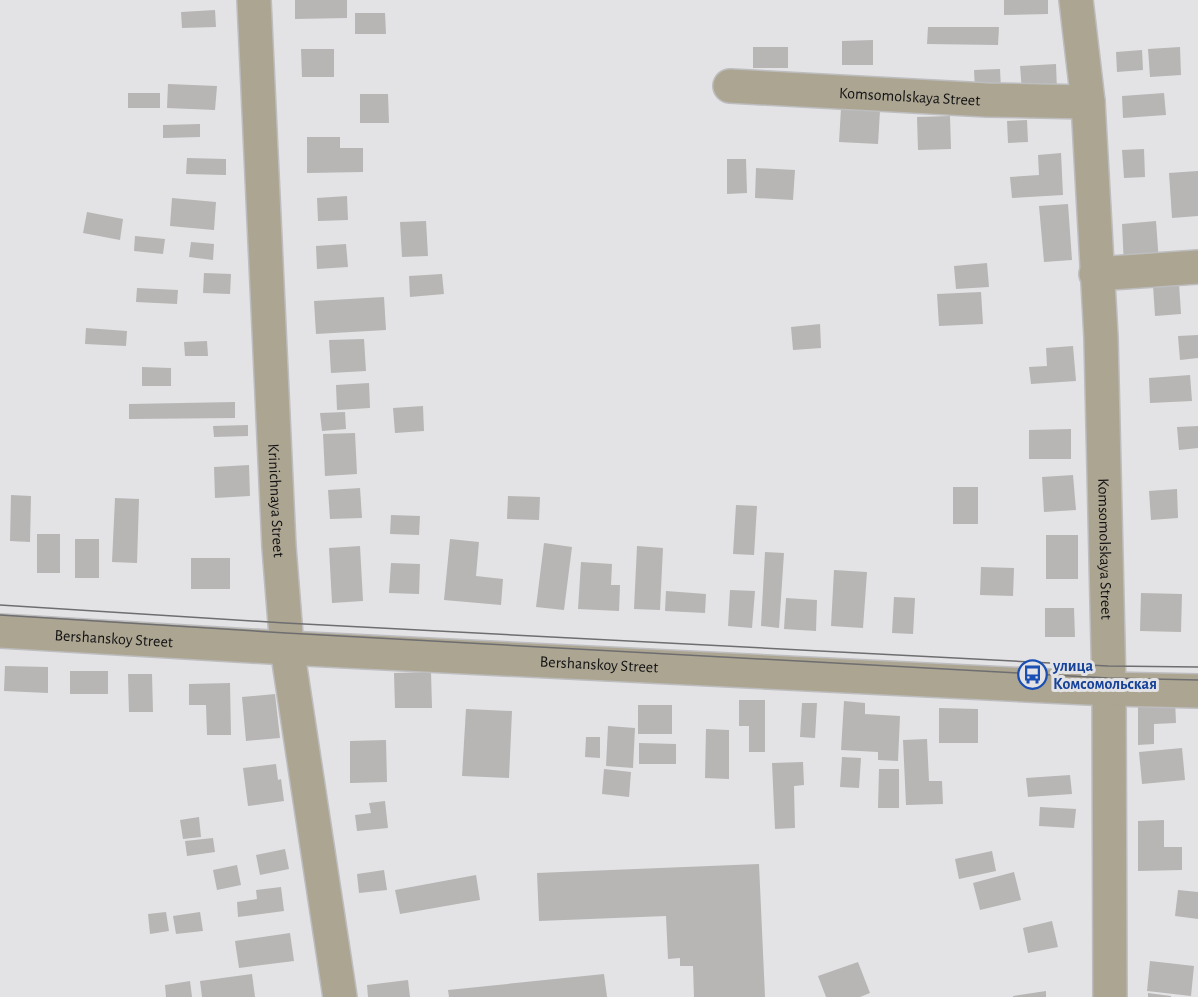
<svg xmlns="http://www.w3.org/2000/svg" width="1198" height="997" font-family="'Alegreya Sans',sans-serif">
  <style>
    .building { fill: #b7b6b5 }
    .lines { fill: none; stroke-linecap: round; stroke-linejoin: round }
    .minor-casing { stroke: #bdbdbf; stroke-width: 36 }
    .minor { stroke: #aca592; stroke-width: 33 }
    .tram { stroke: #6e6e70; stroke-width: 1.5 }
    .labels { text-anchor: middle; stroke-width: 6; stroke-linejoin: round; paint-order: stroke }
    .street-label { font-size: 16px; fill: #121213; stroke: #e3e3e5 }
    .transit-label { font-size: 16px; font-weight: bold; fill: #164399; stroke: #e3e3e5; text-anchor: start }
  </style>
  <rect width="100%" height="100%" fill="#e3e3e5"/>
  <g class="building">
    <polygon points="295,0 347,0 347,18 295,19"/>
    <polygon points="1004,0 1048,0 1048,14 1004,15"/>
    <polygon points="215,10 216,27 182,28 181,12"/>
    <polygon points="355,13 385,13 386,34 355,34"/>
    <polygon points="928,27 999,27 998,45 927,44"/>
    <polygon points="873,40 873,65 842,65 842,41"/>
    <rect x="753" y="47" width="35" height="21"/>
    <polygon points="1180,47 1181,75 1150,77 1148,49"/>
    <polygon points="301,49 334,49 334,77 302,77"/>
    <polygon points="1142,50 1143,70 1117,72 1116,52"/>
    <polygon points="1056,64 1057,90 1022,91 1020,66"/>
    <polygon points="1000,69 1001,89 975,90 974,70"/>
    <polygon points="168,84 217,86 215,110 167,108"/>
    <rect x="128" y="93" width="32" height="15"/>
    <polygon points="1164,93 1166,115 1123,118 1122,96"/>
    <polygon points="360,94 388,94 389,123 360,123"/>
    <polygon points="841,109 880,111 878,144 839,142"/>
    <polygon points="950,116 951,149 918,150 917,117"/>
    <polygon points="1027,120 1028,142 1008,143 1007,121"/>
    <polygon points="200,124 200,137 163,138 163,125"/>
    <polygon points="307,137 340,137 340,148 363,148 363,172 307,173"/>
    <polygon points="1144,149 1145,177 1124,178 1122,150"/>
    <polygon points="1061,153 1063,195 1012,198 1010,177 1039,175 1038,155"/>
    <polygon points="187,158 226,159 226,175 186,174"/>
    <polygon points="727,159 746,159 747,193 727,194"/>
    <polygon points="756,168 795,170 793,200 755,198"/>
    <polygon points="1198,171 1198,216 1172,218 1169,173"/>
    <polygon points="347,196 348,220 318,221 317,198"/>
    <polygon points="172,198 216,202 214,230 170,226"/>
    <polygon points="1068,204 1072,260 1044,262 1039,206"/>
    <polygon points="87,212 123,219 120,240 83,233"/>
    <polygon points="426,221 428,256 402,257 400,222"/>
    <polygon points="1156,221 1159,263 1124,266 1122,224"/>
    <polygon points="135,236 165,239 163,254 134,251"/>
    <polygon points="191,242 214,244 213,260 189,257"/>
    <polygon points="346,244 348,267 317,269 316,246"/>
    <polygon points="987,263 989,287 956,289 954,266"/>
    <polygon points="204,273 231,274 230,294 203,293"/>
    <polygon points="442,274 444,294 410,297 409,276"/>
    <polygon points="1179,283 1181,314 1155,316 1153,285"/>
    <polygon points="137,288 178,290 177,304 136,302"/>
    <polygon points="981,292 983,324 939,326 937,294"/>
    <polygon points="384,297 386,330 316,334 314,301"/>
    <polygon points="820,324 821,348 793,350 791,327"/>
    <polygon points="86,328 127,331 126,346 85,344"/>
    <polygon points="1198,335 1198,358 1180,360 1178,336"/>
    <polygon points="364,339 366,371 331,373 329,340"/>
    <polygon points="207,341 208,356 185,356 184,342"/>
    <polygon points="1073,346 1076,381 1031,384 1029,367 1047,366 1046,348"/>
    <polygon points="142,367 171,368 171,386 142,386"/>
    <polygon points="1190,375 1192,401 1150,403 1149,378"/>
    <polygon points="369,383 370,408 337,410 336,385"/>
    <polygon points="235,402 235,418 129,419 129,404"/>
    <polygon points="423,406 424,431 395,433 393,408"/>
    <polygon points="345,412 346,429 322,431 320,413"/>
    <polygon points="248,425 248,436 214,437 213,426"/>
    <polygon points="1198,426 1198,448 1179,450 1177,427"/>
    <polygon points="1071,429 1071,459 1029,459 1029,430"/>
    <polygon points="355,433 357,474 325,476 323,434"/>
    <polygon points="249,465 250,496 215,498 214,467"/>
    <polygon points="1073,475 1076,510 1044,512 1042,477"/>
    <rect x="953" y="487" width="25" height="37"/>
    <polygon points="360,488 362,518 330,519 328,490"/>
    <polygon points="1177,489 1178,518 1151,520 1149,491"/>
    <polygon points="11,495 31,496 30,542 10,541"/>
    <polygon points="508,496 540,497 539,520 507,519"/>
    <polygon points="115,498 139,499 137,563 112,562"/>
    <polygon points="736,505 757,506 754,555 733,554"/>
    <polygon points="391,515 420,516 419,535 390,534"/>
    <rect x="37" y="534" width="23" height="39"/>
    <rect x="1046" y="535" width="32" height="44"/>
    <rect x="75" y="539" width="24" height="39"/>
    <polygon points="450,539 479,542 476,576 503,579 501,605 444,600"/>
    <polygon points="544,543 572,547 564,610 536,607"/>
    <polygon points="360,546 363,601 332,603 329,548"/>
    <polygon points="637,546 663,548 660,610 634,609"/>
    <polygon points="765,552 784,553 779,628 761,626"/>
    <rect x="191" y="558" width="39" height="31"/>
    <polygon points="581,562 612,564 611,585 620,585 619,611 578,609"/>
    <polygon points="391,563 420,564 419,594 389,593"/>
    <polygon points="981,567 1014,568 1013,596 980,595"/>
    <polygon points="834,570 867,572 863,628 831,626"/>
    <polygon points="730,590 755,591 752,628 728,626"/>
    <polygon points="666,591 706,594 705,613 665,611"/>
    <polygon points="1141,593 1182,594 1181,632 1140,631"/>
    <polygon points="894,597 915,598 913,634 892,633"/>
    <polygon points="786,598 817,600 816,631 784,629"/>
    <polygon points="1045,608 1074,608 1075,637 1045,637"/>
    <polygon points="5,666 48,667 48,693 4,691"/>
    <rect x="70" y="671" width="38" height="23"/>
    <polygon points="431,672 432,708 395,708 394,673"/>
    <polygon points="128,674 152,674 153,712 129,712"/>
    <polygon points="230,683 231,735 207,735 206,705 189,705 189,684"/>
    <polygon points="275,694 280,738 246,741 242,697"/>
    <polygon points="1175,699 1176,723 1154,724 1154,744 1138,745 1138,700"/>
    <polygon points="739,700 765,700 765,752 749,752 749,726 739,726"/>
    <polygon points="844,701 865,703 865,714 900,716 898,761 878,760 878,752 841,750"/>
    <polygon points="802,703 817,703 815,738 800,737"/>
    <rect x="638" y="705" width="34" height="29"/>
    <polygon points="939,708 978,709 978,743 939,743"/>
    <polygon points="466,709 512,711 509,778 462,776"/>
    <polygon points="608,726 635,728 633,768 606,766"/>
    <polygon points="706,729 729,730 729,779 705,778"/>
    <polygon points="586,737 600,737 600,758 585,757"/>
    <polygon points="927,739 929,781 942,781 943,804 906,805 903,740"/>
    <polygon points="386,740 387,782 350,783 350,741"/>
    <polygon points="639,743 676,744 676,764 639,764"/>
    <polygon points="1182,748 1185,780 1142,784 1139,752"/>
    <polygon points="842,757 861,758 859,788 840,787"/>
    <polygon points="803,762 804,785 794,786 795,828 775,829 772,763"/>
    <polygon points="276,764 278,780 281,779 284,801 248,806 243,768"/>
    <polygon points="604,769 631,772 629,797 602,794"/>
    <polygon points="879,769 899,769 899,808 878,808"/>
    <polygon points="1070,775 1072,794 1028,797 1026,778"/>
    <polygon points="385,801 388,828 357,831 355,815 371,813 369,803"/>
    <polygon points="1040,807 1076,809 1074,828 1039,826"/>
    <polygon points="199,817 201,837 183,839 180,820"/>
    <polygon points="1164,820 1164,847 1182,847 1182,870 1138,871 1138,821"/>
    <polygon points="213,838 215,852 187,856 185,841"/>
    <polygon points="285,849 289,869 260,875 256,855"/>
    <polygon points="992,851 996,871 959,879 955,859"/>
    <polygon points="759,864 765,997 694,997 693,966 680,966 680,958 668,959 666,916 539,921 537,873"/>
    <polygon points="237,865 241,885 217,890 213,870"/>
    <polygon points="384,870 387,890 359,893 357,874"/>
    <polygon points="1014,872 1021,900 980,910 973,883"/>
    <polygon points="476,875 480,900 400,914 395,890"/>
    <polygon points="281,887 284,911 238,917 237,902 257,899 256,890"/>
    <polygon points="1178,890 1198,892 1198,919 1175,916"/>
    <polygon points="166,912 169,931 150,934 148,914"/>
    <polygon points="200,912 203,931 176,934 173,916"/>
    <polygon points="1052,921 1058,947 1028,953 1023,928"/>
    <polygon points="290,933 294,961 239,968 235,941"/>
    <polygon points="1150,961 1194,966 1191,996 1147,991"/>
    <polygon points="858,962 870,993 860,997 826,997 818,976"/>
    <polygon points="252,974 255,997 202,997 200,981"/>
    <polygon points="604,974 607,997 449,997 448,990"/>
    <polygon points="408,980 410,997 368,997 367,985"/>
    <polygon points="190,981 192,997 166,997 165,985"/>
    <polygon points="1046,991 1046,997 1013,997 1013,996"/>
    <polygon points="1148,993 1171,996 1171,997 1148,997"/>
  </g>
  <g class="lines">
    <defs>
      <g id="minor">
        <path id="s1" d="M254,0l25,547 8,101 53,349"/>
        <path id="s2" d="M1076,0l12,102 13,235 8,352 1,308"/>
        <path id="s3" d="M730,86l257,14 101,2"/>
        <polyline points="1096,274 1198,267"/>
        <path id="s4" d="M0,631l287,17 822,41 89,2"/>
      </g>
    </defs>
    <use href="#minor" class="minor-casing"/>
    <use href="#minor" class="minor"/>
    <g class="tram">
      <polyline points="0,605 285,623 1108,666 1198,667"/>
      <polyline points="0,615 286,633 1108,678 1198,680"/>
    </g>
  </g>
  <defs>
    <symbol id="bus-ring" viewBox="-11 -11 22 22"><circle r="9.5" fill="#e3e3e5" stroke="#1a4fb4" stroke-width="1.5"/><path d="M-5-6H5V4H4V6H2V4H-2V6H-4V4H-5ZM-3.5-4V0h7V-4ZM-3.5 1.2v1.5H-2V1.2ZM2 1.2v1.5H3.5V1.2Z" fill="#1a4fb4"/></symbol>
  </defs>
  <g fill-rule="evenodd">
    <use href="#bus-ring" x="1016" y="658" width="33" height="33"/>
  </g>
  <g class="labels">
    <g class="street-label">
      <text dy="6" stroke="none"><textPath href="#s3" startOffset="180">Komsomolskaya Street</textPath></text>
      <text dy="6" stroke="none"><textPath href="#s1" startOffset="501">Krinichnaya Street</textPath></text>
      <text dy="6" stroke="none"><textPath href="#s2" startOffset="550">Komsomolskaya Street</textPath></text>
      <text dy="6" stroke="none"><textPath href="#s4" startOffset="114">Bershanskoy Street</textPath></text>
      <text dy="6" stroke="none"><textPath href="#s4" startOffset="600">Bershanskoy Street</textPath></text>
    </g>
    <g class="transit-label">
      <text x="1053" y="671">улица<tspan x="1053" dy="18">Комсомольская</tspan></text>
    </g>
  </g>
</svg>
